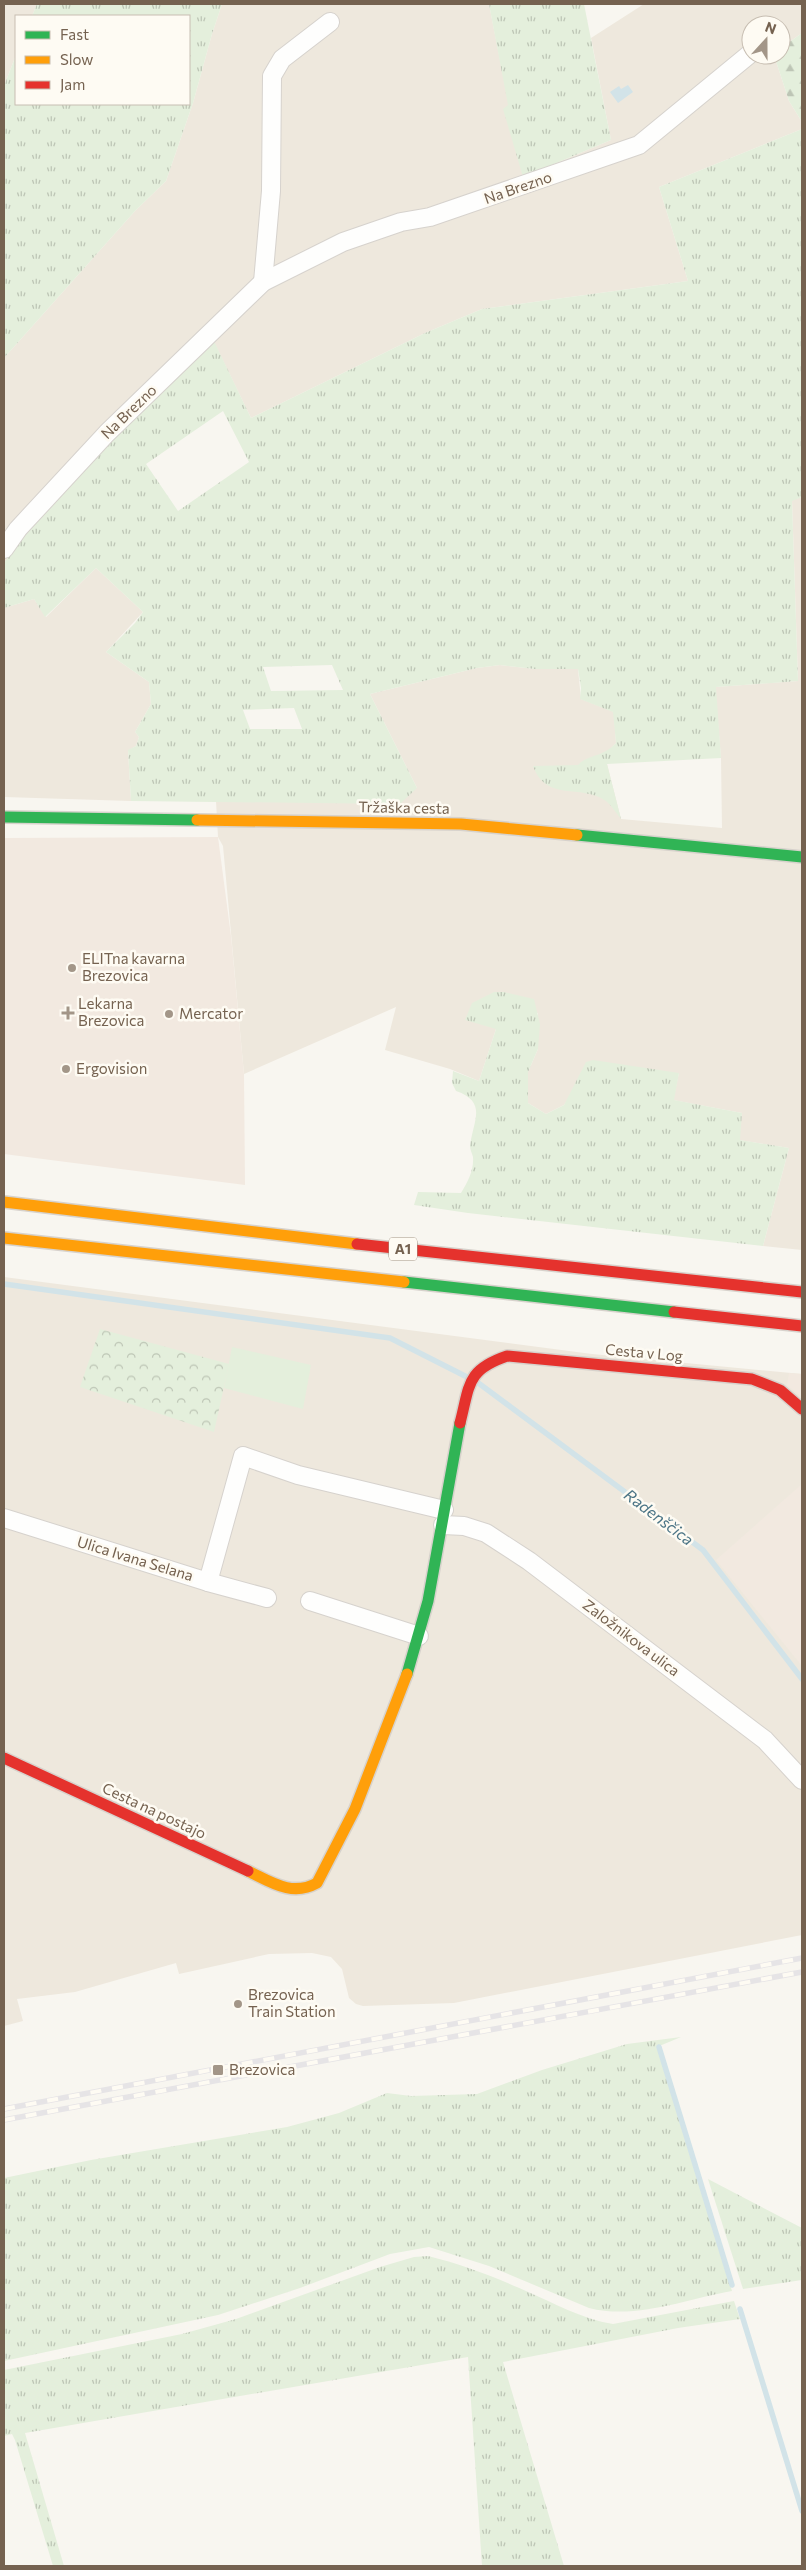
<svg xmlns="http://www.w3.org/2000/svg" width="806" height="2570" font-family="Commissioner,sans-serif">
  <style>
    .residential { fill: #eee8dd }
    .commercial { fill: #f2e9e0 }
    .grass { fill: url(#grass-tufts); fill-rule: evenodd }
    .forest { fill: url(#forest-firs) }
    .park { fill: url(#park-crowns) }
    .pitch { fill: #e4efdc }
    .water { fill: #d2e3e8 }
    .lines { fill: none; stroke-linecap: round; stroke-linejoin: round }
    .stream { stroke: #d2e3e8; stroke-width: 5.5 }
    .street-casing { stroke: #d6d2cd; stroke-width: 20 }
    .fast-casing { stroke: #d7d2cc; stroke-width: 14 }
    .slow-casing { stroke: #d7d2cc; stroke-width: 14 }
    .jam-casing { stroke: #d7d2cc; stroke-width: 14 }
    .street { stroke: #fefefd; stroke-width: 18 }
    .fast { stroke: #30b455; stroke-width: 11 }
    .slow { stroke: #ff9f0a; stroke-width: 11 }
    .jam { stroke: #e5322d; stroke-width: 11 }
    .rail-casing { stroke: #e6e4e6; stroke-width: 5.5 }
    .rail { stroke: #fefbf3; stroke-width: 4; stroke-dasharray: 11; stroke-linecap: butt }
    .poi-dot { fill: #a39688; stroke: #fefbf3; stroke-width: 2 }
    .labels { text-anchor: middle; stroke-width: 5; stroke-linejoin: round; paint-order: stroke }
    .shield { fill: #fefbf3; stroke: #9e9081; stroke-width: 1 }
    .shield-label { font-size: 14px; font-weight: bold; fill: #756250 }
    .street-label { font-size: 15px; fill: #756250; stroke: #fefbf3 }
    .poi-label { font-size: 15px; fill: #756250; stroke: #fefbf3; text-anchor: start }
    .water-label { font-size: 16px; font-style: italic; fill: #4c7586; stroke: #fefbf3 }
  </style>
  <defs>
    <pattern id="grass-tufts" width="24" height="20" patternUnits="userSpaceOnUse" patternTransform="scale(1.25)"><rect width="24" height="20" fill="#e4efdc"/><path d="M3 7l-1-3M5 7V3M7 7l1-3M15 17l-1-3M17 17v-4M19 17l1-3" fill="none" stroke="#bdc5b5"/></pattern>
    <pattern id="forest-firs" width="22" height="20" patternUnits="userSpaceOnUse" patternTransform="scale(1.25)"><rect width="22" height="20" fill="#e4efdc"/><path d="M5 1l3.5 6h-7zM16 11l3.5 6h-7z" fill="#bdc5b5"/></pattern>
    <pattern id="park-crowns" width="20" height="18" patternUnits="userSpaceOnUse" patternTransform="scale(1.25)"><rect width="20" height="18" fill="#e4efdc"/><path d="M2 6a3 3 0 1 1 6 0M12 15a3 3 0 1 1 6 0" fill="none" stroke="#bdc5b5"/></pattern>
  </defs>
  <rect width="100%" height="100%" fill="#f8f6f0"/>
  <g class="residential">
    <polygon points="4,4 37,4 32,16 16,16 16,55 4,86"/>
    <polygon points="222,4 489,4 523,177 611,140 591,38 644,4 802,4 802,33 781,48 781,25 751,25 751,55 774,55 789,101 802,122 802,129 659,187 688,281 482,309 425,333 251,418 213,340 4,563 4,358 135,211 166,181 193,103 212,34"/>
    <polygon points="802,497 802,1250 763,1246 789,1148 739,1140 742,1113 673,1100 679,1073 570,1096 564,1105 546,1114 528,1103 528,1072 538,1049 538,1013 496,1029 479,1081 450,1069 385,1050 396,1007 244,1074 223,846 218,837 216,801 264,801 417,788 370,694 477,668 500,665 535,669 578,669 581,699 614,712 616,743 607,753 607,764 621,819 722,828 721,758 715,687 798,681 792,500"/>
    <polygon points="96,568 143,612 106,652 149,682 151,704 135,732 139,737 136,746 128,751 131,801 4,797 4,608 34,599 46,617"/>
    <polygon points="4,1277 592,1354 802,1374 802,1935 454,2003 363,2006 356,2004 349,1998 342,1969 331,1957 312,1953 269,1954 179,1974 176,1963 75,1992 17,1999 23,2021 4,2026"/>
  </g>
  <g class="commercial">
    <polygon points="218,837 231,936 244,1074 245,1185 4,1154 4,838"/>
    <polygon points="789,1373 802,1374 802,1397 787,1385"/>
    <polygon points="802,1484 802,1666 716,1560"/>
  </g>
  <g class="grass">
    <polygon points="37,4 222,4 212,34 193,103 166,181 135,211 4,358 4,86 16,55 16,104 189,104 189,16 32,16"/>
    <polygon points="489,4 584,4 611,140 523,177 503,109 508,105"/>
    <path d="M802,129v368l-10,4 6,180 -82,6 5,71 -114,6 14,55c-5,-6 -9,-13 -15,-18 -26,-18 -59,2 -73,-35l45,-1c10,-11 24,-7 38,-22l-3,-31 -33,-13 1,-11 -3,-19h-43l-35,-4 -23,3 -107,26 47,94 -17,16 -269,-3 -3,-51 8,-4 3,-9 -4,-5 16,-28 -2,-22 -43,-30 29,-29 8,-11 -47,-44 -51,49 -11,-18 -30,9v-45l19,-26 43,-51 147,-147 38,79 174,-85 57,-24 206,-28 -29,-94zM223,411l26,51 -71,49 -32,-47zM332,665l11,25 -72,1 -8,-24zM294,708l8,21h-52l-7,-19z"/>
    <path d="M494,992h10l30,7 6,25 -2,25 -10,23v31l18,11 18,-9 22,-43 7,-2 86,13 -5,27 68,13 -2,27 49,8 -26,98 -295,-33 -54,-8 4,-13 43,1c7,-11 13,-23 12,-36 -1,-4 -3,-7 -3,-11 3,-25 18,-44 -14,-55l-4,-8 1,-12 26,10 17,-52 -31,-9 7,-17z"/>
    <path d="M681,2037l-24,10 75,244c-46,8 -96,29 -143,17l-100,-42 -60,-19 -39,7 -90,34 -82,27 -214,46v-183l87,-18 196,-33 52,-14 48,-20 24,3 66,-2 65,-24 85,-26z"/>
    <polygon points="708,2179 802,2228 802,2280 743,2289"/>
    <path d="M428,2256c33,8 67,21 98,35 28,12 56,28 87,33l121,-23 6,18 -62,9 -175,34 61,204h-82l-14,-209 -443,76 39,133h-11l-38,-126 -3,-6 -8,2v-66l178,-36 54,-15 144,-52 34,-10z"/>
  </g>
  <polygon class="forest" points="802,33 802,122 789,101 774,55 781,55 781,48"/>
  <polygon class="park" points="100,1329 229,1364 214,1432 80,1387"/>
  <polygon class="pitch" points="232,1347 311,1365 303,1409 224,1388"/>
  <polygon class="water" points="628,85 633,92 618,103 610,92 619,86 621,89"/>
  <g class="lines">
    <g class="stream">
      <polyline points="4,1284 390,1338 469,1378"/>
      <polyline points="477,1382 703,1550 802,1679"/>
      <polyline points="659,2047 732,2285"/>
      <polyline points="740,2309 802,2511"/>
    </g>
    <defs>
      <g id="street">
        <polyline points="263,282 271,191 272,76 282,59 330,22"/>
        <polyline points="4,549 18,529 107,433 263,282 343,242 401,222 430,217 639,145 751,53"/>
        <polyline points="4,1518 208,1582 267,1598"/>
        <polyline points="443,1525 464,1526 486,1533 529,1561 765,1740 802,1780"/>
        <polyline points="208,1582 243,1456 298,1475 444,1510"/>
        <polyline points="310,1601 419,1636"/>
      </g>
      <g id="fast">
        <polyline points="4,817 197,820"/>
        <polyline points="577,835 802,857"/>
        <polyline points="404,1282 674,1312"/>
        <polyline points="407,1674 428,1601 460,1423"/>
      </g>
      <g id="slow">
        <polyline points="197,820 461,824 577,835"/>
        <polyline points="4,1202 357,1244"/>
        <polyline points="4,1238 404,1282"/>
        <path d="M248,1871c23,11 44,26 69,12l38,-74 52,-135"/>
      </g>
      <g id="jam">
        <polyline points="357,1244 802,1292"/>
        <polyline points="674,1312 802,1326"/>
        <path d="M460,1423c10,-38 6,-53 47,-67l245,23 28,11 22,19"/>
        <polyline points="4,1758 248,1871"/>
      </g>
    </defs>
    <use href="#street" class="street-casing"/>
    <use href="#fast" class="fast-casing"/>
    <use href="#slow" class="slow-casing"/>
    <use href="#jam" class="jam-casing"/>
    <use href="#street" class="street"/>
    <use href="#fast" class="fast"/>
    <use href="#slow" class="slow"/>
    <use href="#jam" class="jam"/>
    <defs>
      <g id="rail">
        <polyline points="4,2109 802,1958"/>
        <polyline points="4,2120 802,1972"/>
      </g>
    </defs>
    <use href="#rail" class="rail-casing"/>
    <use href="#rail" class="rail"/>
  </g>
  <g class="poi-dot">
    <circle cx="72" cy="968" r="5"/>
    <path d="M65.5 1005.5h5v5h5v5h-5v5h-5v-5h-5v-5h5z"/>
    <circle cx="169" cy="1014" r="5"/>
    <circle cx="66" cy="1069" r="5"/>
    <circle cx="238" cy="2004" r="5"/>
    <rect x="212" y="2064" width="12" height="12" rx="2.5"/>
  </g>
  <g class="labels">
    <rect class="shield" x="389" y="1237.5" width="28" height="23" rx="4"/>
    <g class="shield-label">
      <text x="403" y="1254">A1</text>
    </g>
    <g class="street-label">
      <text transform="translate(518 188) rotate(-19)" y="5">Na Brezno</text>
      <text transform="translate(129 412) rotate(-44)" y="5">Na Brezno</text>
      <text transform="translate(404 808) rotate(1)" y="5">Tržaška cesta</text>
      <text transform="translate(644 1353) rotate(5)" y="5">Cesta v Log</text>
      <text transform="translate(135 1559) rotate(17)" y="5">Ulica Ivana Selana</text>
      <text transform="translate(631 1638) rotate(37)" y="5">Založnikova ulica</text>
      <text transform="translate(154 1811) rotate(25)" y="5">Cesta na postajo</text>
    </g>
    <g class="poi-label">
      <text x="82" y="964">ELITna kavarna<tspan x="82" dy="17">Brezovica</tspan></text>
      <text x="78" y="1009">Lekarna<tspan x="78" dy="17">Brezovica</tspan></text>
      <text x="179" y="1019">Mercator</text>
      <text x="76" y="1074">Ergovision</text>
      <text x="248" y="2000">Brezovica<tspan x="248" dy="17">Train Station</tspan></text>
      <text x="229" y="2075">Brezovica</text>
    </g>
    <g class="water-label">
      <text transform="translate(659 1517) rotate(37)" y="6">Radenščica</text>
    </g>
  </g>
  <rect width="806" height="2570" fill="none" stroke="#756250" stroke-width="10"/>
  <rect x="15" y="15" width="175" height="90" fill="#fefbf3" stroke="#c7beb2"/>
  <rect x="25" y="31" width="25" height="8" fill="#30b455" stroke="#c7beb2"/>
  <text x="60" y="40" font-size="15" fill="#756250">Fast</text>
  <rect x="25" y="56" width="25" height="8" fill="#ff9f0a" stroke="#c7beb2"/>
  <text x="60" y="65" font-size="15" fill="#756250">Slow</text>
  <rect x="25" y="81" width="25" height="8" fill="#e5322d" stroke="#c7beb2"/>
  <text x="60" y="90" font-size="15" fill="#756250">Jam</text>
  <g transform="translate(766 40) rotate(21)"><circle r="24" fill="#fefbf3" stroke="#c7beb2"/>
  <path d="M0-4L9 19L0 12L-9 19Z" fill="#a39688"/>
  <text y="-8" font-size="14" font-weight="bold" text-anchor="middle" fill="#756250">N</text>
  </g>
</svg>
